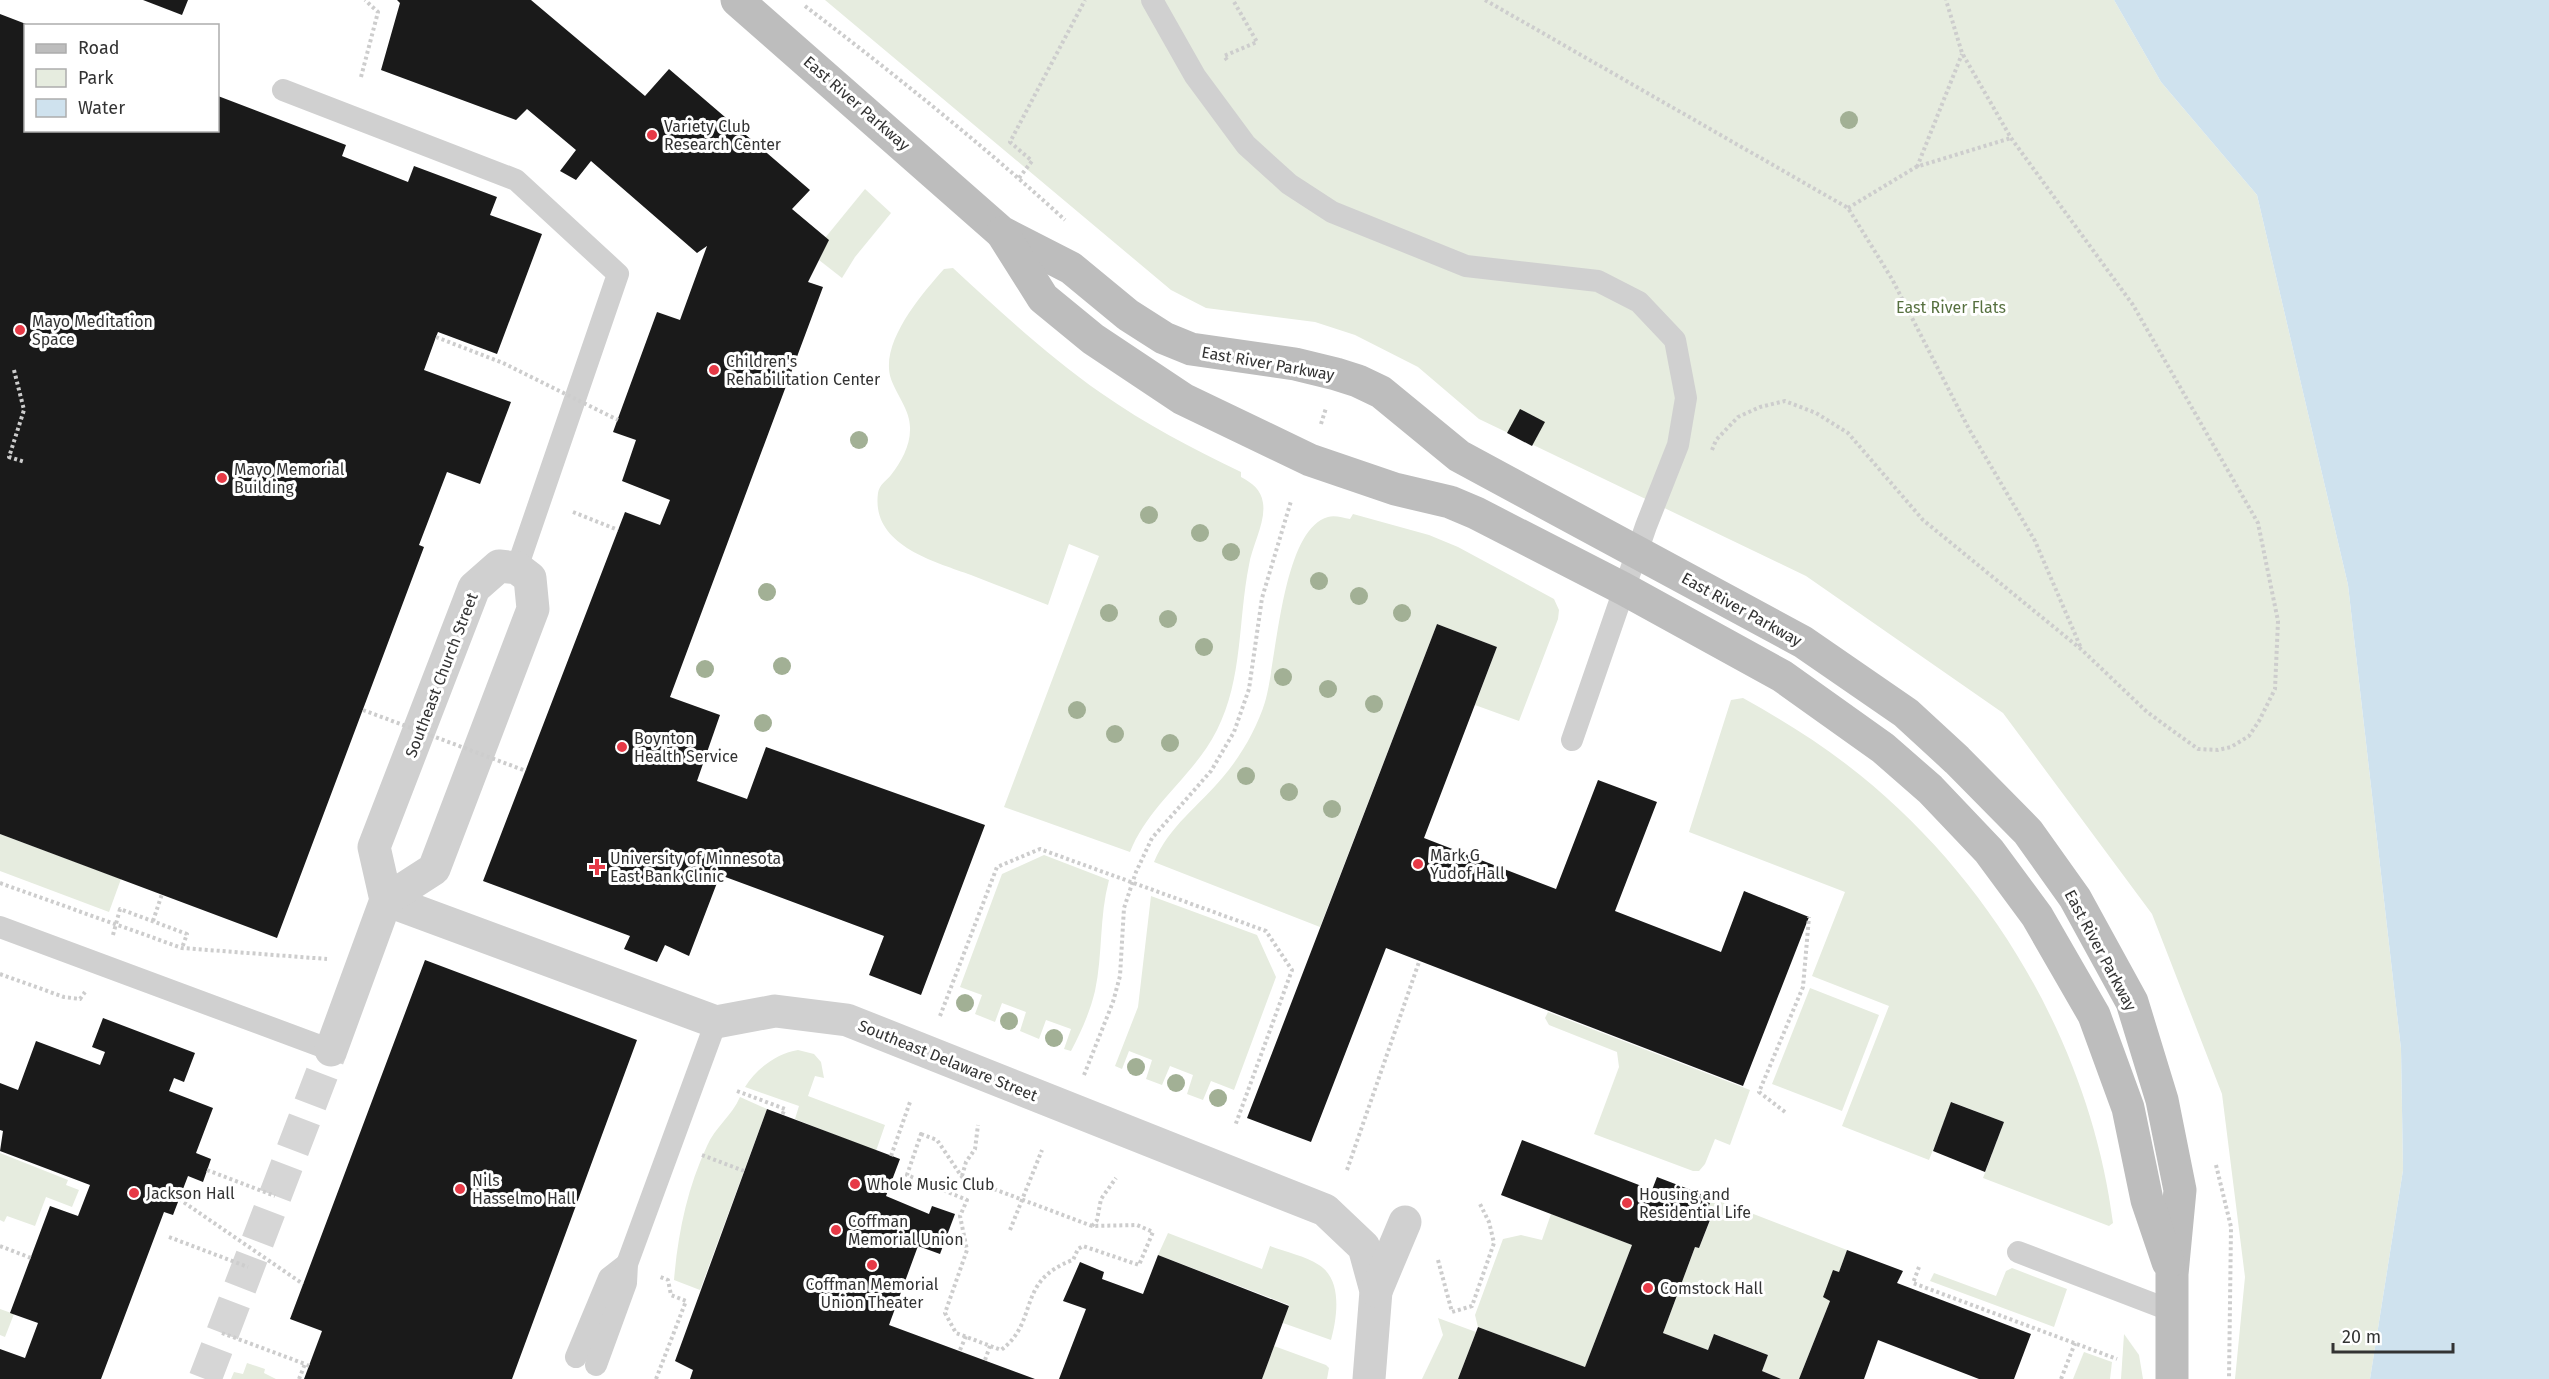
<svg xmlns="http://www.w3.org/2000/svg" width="2549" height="1379" font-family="'Fira Sans',sans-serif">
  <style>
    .green { fill: #e6ecdf }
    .water { fill: #cfe2ee }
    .building { fill: #1a1a1a }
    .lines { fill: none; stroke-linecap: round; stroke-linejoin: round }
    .street-tunnel { stroke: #d6d6d6; stroke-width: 33; stroke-dasharray: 33 16; stroke-linecap: butt }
    .path { stroke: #cdcdcd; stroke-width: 4; stroke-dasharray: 3 3; stroke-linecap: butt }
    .lane { stroke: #d0d0d0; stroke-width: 22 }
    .street { stroke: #d0d0d0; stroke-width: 33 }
    .secondary { stroke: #bdbdbd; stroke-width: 33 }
    .path-bridge { stroke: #cdcdcd; stroke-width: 4; stroke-dasharray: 3 3; stroke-linecap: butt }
    .tree { fill: #a2b095 }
    .poi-dot { fill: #e63946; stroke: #fff; stroke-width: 2 }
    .labels { text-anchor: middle; stroke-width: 6; stroke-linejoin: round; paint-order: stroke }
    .street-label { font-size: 16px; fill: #333; stroke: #fff }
    .poi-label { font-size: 16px; fill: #333; stroke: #fff; text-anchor: start }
    .park-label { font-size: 16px; fill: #56703f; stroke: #fff }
  </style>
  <rect width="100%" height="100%" fill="#fff"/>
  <g class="green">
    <polygon points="825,0 2114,0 2161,82 2257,195 2348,585 2401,1049 2403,1170 2370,1379 2235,1379 2245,1277 2222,1094 2152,914 2003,713 1806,576 1479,419 1418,367 1355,335 1315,322 1206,308 1171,290"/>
    <polygon points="865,189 891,213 855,257 842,278 819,260 828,241 825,238"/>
    <path d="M953,268c48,44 95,88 148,125 44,31 92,56 140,79v5c11,6 20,12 22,26 3,19 -11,43 -14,62 -11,55 -6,114 -32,165 -23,46 -68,74 -87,122l-126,-45 95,-251 -30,-12 -21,61c-26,-10 -51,-20 -77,-30 -38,-14 -100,-30 -93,-82 1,-8 8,-12 13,-18 10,-13 19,-29 19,-45 1,-19 -13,-34 -19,-51 -12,-36 31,-85 53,-110z"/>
    <path d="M1353,514l76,21 29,12 96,52 5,11 -1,9 -39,102 -44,-16 22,-58 -60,-23 -117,303 -166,-65c15,-36 45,-56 69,-85 18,-21 34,-49 42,-75 12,-39 16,-172 63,-185 7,-2 15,1 22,2z"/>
    <path d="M1743,698c41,23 80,47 117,77 135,109 231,275 253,448l-4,3 -126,-48 21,-56 -52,-20 -23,58 -87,-34 47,-120 -77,-30 33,-84 -156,-60 42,-132z"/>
    <polygon points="0,834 121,879 109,912 0,871"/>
    <path d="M1044,855l65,25c-10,37 -6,74 -14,111 -5,21 -14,41 -24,60l-7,-2 7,-20 -25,-9 -7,19 -19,-8 6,-19 -24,-9 -7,19 -20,-8 7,-19 -22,-8 42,-113z"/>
    <polygon points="1151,896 1257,935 1276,977 1234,1090 1211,1081 1203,1100 1187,1094 1193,1075 1170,1066 1162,1085 1146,1079 1152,1060 1129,1051 1122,1069 1115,1066 1138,1007"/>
    <polygon points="1810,988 1879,1015 1842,1111 1772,1084"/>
    <polygon points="1548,1012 1750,1090 1730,1145 1715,1139 1705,1164 1699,1171 1693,1171 1594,1134 1619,1067 1617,1052 1549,1025 1545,1018"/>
    <path d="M798,1050l16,4 7,8 3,16 -9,-2 -7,20 77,29 -9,26 -81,-32 4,-13 -54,-19c11,-18 32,-34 53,-37z"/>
    <path d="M740,1097l27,12 -67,181 -26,-10c4,-47 13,-91 33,-134 8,-19 25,-30 33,-49z"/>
    <polygon points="0,1153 68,1180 66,1185 79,1190 72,1207 46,1197 35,1226 7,1216 4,1222 0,1220"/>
    <polygon points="1712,1198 1847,1250 1839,1272 1833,1270 1830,1301 1799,1379 1781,1379 1762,1371 1768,1355 1715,1334 1708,1350 1663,1333 1695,1247 1699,1248 1710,1221 1704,1218"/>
    <polygon points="1551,1214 1632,1245 1585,1367 1478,1327 1475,1315 1503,1239 1521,1235 1542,1240"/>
    <path d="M1168,1233l94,36 8,-23c16,6 35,10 49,19 24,15 18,53 12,75l-48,-17 6,-18 -131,-50z"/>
    <polygon points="2012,1268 2067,1289 2054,1327 1930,1281 1934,1273 1996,1296 2006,1271"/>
    <polygon points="0,1309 14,1314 5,1337 0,1335"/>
    <polygon points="1438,1318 1476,1332 1458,1379 1422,1379 1443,1335"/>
    <polygon points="2124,1334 2139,1355 2143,1379 2121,1379"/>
    <polygon points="1274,1346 1326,1365 1329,1368 1327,1379 1262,1379"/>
    <polygon points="2084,1352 2112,1362 2110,1379 2073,1379"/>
    <polygon points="247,1363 265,1369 264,1373 276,1379 231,1379 234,1372 243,1374"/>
  </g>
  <polygon class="water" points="2114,0 2549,0 2549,1379 2370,1379 2403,1170 2401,1049 2348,585 2257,195 2161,82"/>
  <g class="building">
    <polygon points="143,0 188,0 182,15"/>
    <polygon points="397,0 531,0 645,96 669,69 810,190 792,209 829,240 808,282 823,287 670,697 720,715 697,781 747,799 766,747 985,825 921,995 869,975 884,936 720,875 689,956 665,945 657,962 624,949 630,936 483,881 625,512 660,525 670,500 622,481 636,440 613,432 657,312 680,320 707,246 697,253 591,161 576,180 560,171 576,150 527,109 516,120 381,70 400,3"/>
    <polygon points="0,14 26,24 26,130 218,130 218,96 346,145 342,156 408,182 414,166 497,197 490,215 542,234 497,354 438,332 436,337 424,370 511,402 480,484 447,472 419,545 424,547 277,938 0,834"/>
    <polygon points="1520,409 1545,422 1532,446 1507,433"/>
    <polygon points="1437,624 1497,647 1424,838 1556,889 1598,780 1657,802 1615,911 1721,952 1744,891 1809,917 1743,1086 1386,948 1311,1142 1247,1118"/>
    <polygon points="425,960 637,1040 512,1379 304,1379 322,1331 290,1319"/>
    <polygon points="103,1018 195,1053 184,1082 174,1078 169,1091 213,1108 196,1153 211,1159 203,1182 188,1176 173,1215 164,1212 101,1379 0,1379 0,1349 25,1358 38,1323 10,1313 50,1206 78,1216 90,1185 0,1151 3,1131 0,1130 0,1083 18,1090 36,1041 100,1065 105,1052 92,1047"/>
    <polygon points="1951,1102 2004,1122 1985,1172 1933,1151"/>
    <polygon points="767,1109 900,1159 886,1196 929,1214 932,1206 955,1214 940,1254 918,1246 889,1325 1035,1379 690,1379 693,1370 675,1361"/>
    <polygon points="1522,1140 1652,1190 1657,1177 1712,1198 1704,1218 1710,1220 1699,1248 1695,1247 1663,1333 1708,1350 1714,1334 1768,1355 1762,1371 1781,1379 1458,1379 1478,1327 1585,1367 1632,1245 1501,1195"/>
    <polygon points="1847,1250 1903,1271 1897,1283 2031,1334 2014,1379 1979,1379 1878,1340 1864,1379 1799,1379 1830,1301 1823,1297 1833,1270 1839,1272"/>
    <polygon points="1158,1255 1289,1306 1262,1379 1059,1379 1086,1309 1063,1301 1080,1262 1104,1272 1102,1279 1143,1294"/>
  </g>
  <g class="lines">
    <polyline class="street-tunnel" points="205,1379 331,1050"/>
    <g class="path">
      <polyline points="1485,0 1848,208 1892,279 1969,429 2035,541 2081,648"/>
      <path d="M805,6c89,68 177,138 260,214"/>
      <polyline points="1227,60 1224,56 1257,42 1233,0"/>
      <polyline points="361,77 378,12 365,0"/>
      <polyline points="1917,167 1962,54"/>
      <polyline points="1019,178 1032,161 1010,142 1085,0"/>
      <polyline points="1848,208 1916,167 2011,138"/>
      <polyline points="14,370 24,410 9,457 25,462"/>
      <polyline points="1321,424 1326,408"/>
      <polyline points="1712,450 1716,440 1738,417 1760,407 1785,401 1816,413 1848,433 1923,520 2082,650 2147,712 2198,749 2218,750 2231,747 2249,736 2259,721 2275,689 2278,621 2258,523 2133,305 2011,138 1962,53 1946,0"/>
      <polyline points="573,512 618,530"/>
      <polyline points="0,883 182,948 327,959"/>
      <polyline points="153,921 162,894"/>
      <polyline points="113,935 120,909 187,934 182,948"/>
      <polyline points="0,974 64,997 80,999 85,992"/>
      <polyline points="940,1016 997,867 1040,849 1266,931 1292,970 1235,1126"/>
      <polyline points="1084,1075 1113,1002 1120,976 1124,908 1136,872 1152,838 1211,771 1234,732 1249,689 1262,598 1291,501"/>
      <polyline points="737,1091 785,1109 782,1115"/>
      <polyline points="1785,1112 1759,1092 1803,987 1809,917"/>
      <path d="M921,1134l16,6 25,37 130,49 45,-1 16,7 -14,33 -56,-19 -5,3 -5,11c-58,21 -33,61 -72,90l-45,-17 -11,-20 22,-63 -7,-34 7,-16 -60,-25z"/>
      <polyline points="702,1155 744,1171"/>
      <polyline points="891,1156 910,1102"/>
      <polyline points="2216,1165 2231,1227 2229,1379"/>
      <polyline points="207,1170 275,1196"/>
      <polyline points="1347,1170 1419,962"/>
      <polyline points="962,1176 966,1162 975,1149 978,1125"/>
      <polyline points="1092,1226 1097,1220 1101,1199 1116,1178"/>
      <polyline points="1010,1230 1042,1150"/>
      <polyline points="169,1237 248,1267"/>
      <polyline points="0,1246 31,1258"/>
      <polyline points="1438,1260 1452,1312 1472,1306 1494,1243 1489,1222 1479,1202"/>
      <polyline points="1919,1267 1913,1283 2117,1359"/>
      <polyline points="222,1333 305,1364"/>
      <polyline points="960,1350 966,1336"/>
      <polyline points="985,1360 990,1346"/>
      <polyline points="299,1379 305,1364 309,1366"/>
      <polyline points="656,1379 686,1301 671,1295 668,1280 658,1276"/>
      <polyline points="2061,1379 2075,1343"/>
    </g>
    <g class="lane">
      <polyline points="1152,0 1195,76 1246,145 1289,184 1332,212 1466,266 1598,281 1639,302 1675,340 1686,398 1678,445 1646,526 1572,740"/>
      <polyline points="283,90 516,180 618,274 517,568"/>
      <polyline points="0,927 331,1050"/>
      <polyline points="2018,1252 2172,1311"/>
      <polyline points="576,1357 609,1278 627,1264"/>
      <polyline points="596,1365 626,1283 627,1264 716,1022"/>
    </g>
    <g class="street">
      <polyline points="386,900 716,1022 775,1011 847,1020 1325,1210 1364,1247 1376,1291 1369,1379"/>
      <polyline points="331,1050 386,900 374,847 474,588 499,566 517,568 530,578 533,609 434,869 386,900"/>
      <polyline points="1376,1291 1405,1222"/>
    </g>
    <g class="secondary">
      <polyline points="737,0 1001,232 1071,268 1128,315 1164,338 1191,349 1295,364 1336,374 1358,381 1381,392 1459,456 1803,642 1906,713 1957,760 2028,832 2075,898 2132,1002 2162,1100 2180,1190 2172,1274 2172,1379"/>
      <polyline points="1002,233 1043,298 1093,339 1183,399 1310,460 1395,489 1450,502 1476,513 1624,589 1782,676 1883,748 1930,789 1989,851 2037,916 2094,1015 2128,1108 2147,1200 2168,1262"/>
    </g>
    <g class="path-bridge">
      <polyline points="436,337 503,363 618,420"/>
      <polyline points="363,710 526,771"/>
      <polyline points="179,1199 303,1284"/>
    </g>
  </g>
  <g class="tree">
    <circle cx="1849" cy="120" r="9"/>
    <circle cx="859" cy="440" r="9"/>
    <circle cx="1149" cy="515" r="9"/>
    <circle cx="1200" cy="533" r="9"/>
    <circle cx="1231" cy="552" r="9"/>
    <circle cx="1319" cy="581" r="9"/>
    <circle cx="767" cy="592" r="9"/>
    <circle cx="1359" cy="596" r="9"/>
    <circle cx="1109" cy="613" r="9"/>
    <circle cx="1402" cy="613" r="9"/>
    <circle cx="1168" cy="619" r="9"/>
    <circle cx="1204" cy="647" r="9"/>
    <circle cx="782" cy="666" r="9"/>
    <circle cx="705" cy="669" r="9"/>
    <circle cx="1283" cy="677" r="9"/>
    <circle cx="1328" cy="689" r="9"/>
    <circle cx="1374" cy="704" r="9"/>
    <circle cx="1077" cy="710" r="9"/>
    <circle cx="763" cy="723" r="9"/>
    <circle cx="1115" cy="734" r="9"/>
    <circle cx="1170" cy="743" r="9"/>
    <circle cx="1246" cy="776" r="9"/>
    <circle cx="1289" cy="792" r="9"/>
    <circle cx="1332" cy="809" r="9"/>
    <circle cx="965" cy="1003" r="9"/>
    <circle cx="1009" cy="1021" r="9"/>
    <circle cx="1054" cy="1038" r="9"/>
    <circle cx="1136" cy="1067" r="9"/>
    <circle cx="1176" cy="1083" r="9"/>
    <circle cx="1218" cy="1098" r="9"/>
  </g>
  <g class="poi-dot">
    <circle cx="652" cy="135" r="6"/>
    <circle cx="20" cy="330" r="6"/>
    <circle cx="714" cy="370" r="6"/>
    <circle cx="222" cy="478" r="6"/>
    <circle cx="622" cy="747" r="6"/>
    <circle cx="1418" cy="864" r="6"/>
    <path d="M594 858h6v6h6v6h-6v6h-6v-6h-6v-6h6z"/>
    <circle cx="855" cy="1184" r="6"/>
    <circle cx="460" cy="1189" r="6"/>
    <circle cx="134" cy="1193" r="6"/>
    <circle cx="1627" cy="1203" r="6"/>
    <circle cx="836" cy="1230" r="6"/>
    <circle cx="872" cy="1265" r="6"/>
    <circle cx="1648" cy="1288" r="6"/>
  </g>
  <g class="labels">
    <g class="street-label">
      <text transform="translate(857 103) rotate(41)" y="6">East River Parkway</text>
      <text transform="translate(1268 363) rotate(10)" y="6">East River Parkway</text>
      <text transform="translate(1742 609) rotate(29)" y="6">East River Parkway</text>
      <text transform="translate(441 675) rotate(-69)" y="6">Southeast Church Street</text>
      <text transform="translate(2101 950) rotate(62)" y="6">East River Parkway</text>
      <text transform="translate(948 1060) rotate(22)" y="6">Southeast Delaware Street</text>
    </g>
    <g class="poi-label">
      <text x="664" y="132">Variety Club<tspan x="664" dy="18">Research Center</tspan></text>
      <text x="32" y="327">Mayo Meditation<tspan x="32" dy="18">Space</tspan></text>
      <text x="726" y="367">Children's<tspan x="726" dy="18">Rehabilitation Center</tspan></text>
      <text x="234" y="475">Mayo Memorial<tspan x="234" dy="18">Building</tspan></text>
      <text x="634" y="744">Boynton<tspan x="634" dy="18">Health Service</tspan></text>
      <text x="1430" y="861">Mark G<tspan x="1430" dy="18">Yudof Hall</tspan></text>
      <text x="610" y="864">University of Minnesota<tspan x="610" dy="18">East Bank Clinic</tspan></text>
      <text x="472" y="1186">Nils<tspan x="472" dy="18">Hasselmo Hall</tspan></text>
      <text x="867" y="1190">Whole Music Club</text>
      <text x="146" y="1199">Jackson Hall</text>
      <text x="1639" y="1200">Housing and<tspan x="1639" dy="18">Residential Life</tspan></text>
      <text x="848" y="1227">Coffman<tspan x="848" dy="18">Memorial Union</tspan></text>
      <text x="872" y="1290" text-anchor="middle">Coffman Memorial<tspan x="872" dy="18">Union Theater</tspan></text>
      <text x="1660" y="1294">Comstock Hall</text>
    </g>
    <g class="park-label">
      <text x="1951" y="313">East River Flats</text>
    </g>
  </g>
  <rect x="24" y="24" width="195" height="108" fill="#ffffff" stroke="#adadad" stroke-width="1.5"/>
  <rect x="36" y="44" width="30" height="9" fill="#bdbdbd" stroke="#adadad" stroke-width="1.5"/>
  <text x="78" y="54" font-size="18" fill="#333333">Road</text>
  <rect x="36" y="69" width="30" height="18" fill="#e6ecdf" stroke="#adadad" stroke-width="1.5"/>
  <text x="78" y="84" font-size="18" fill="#333333">Park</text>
  <rect x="36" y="99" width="30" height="18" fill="#cfe2ee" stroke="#adadad" stroke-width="1.5"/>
  <text x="78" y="114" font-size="18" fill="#333333">Water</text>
  <path d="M2333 1343v9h120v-9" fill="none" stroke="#333333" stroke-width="3"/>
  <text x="2342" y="1343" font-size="18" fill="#333333" stroke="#ffffff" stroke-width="4.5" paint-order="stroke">20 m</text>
</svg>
